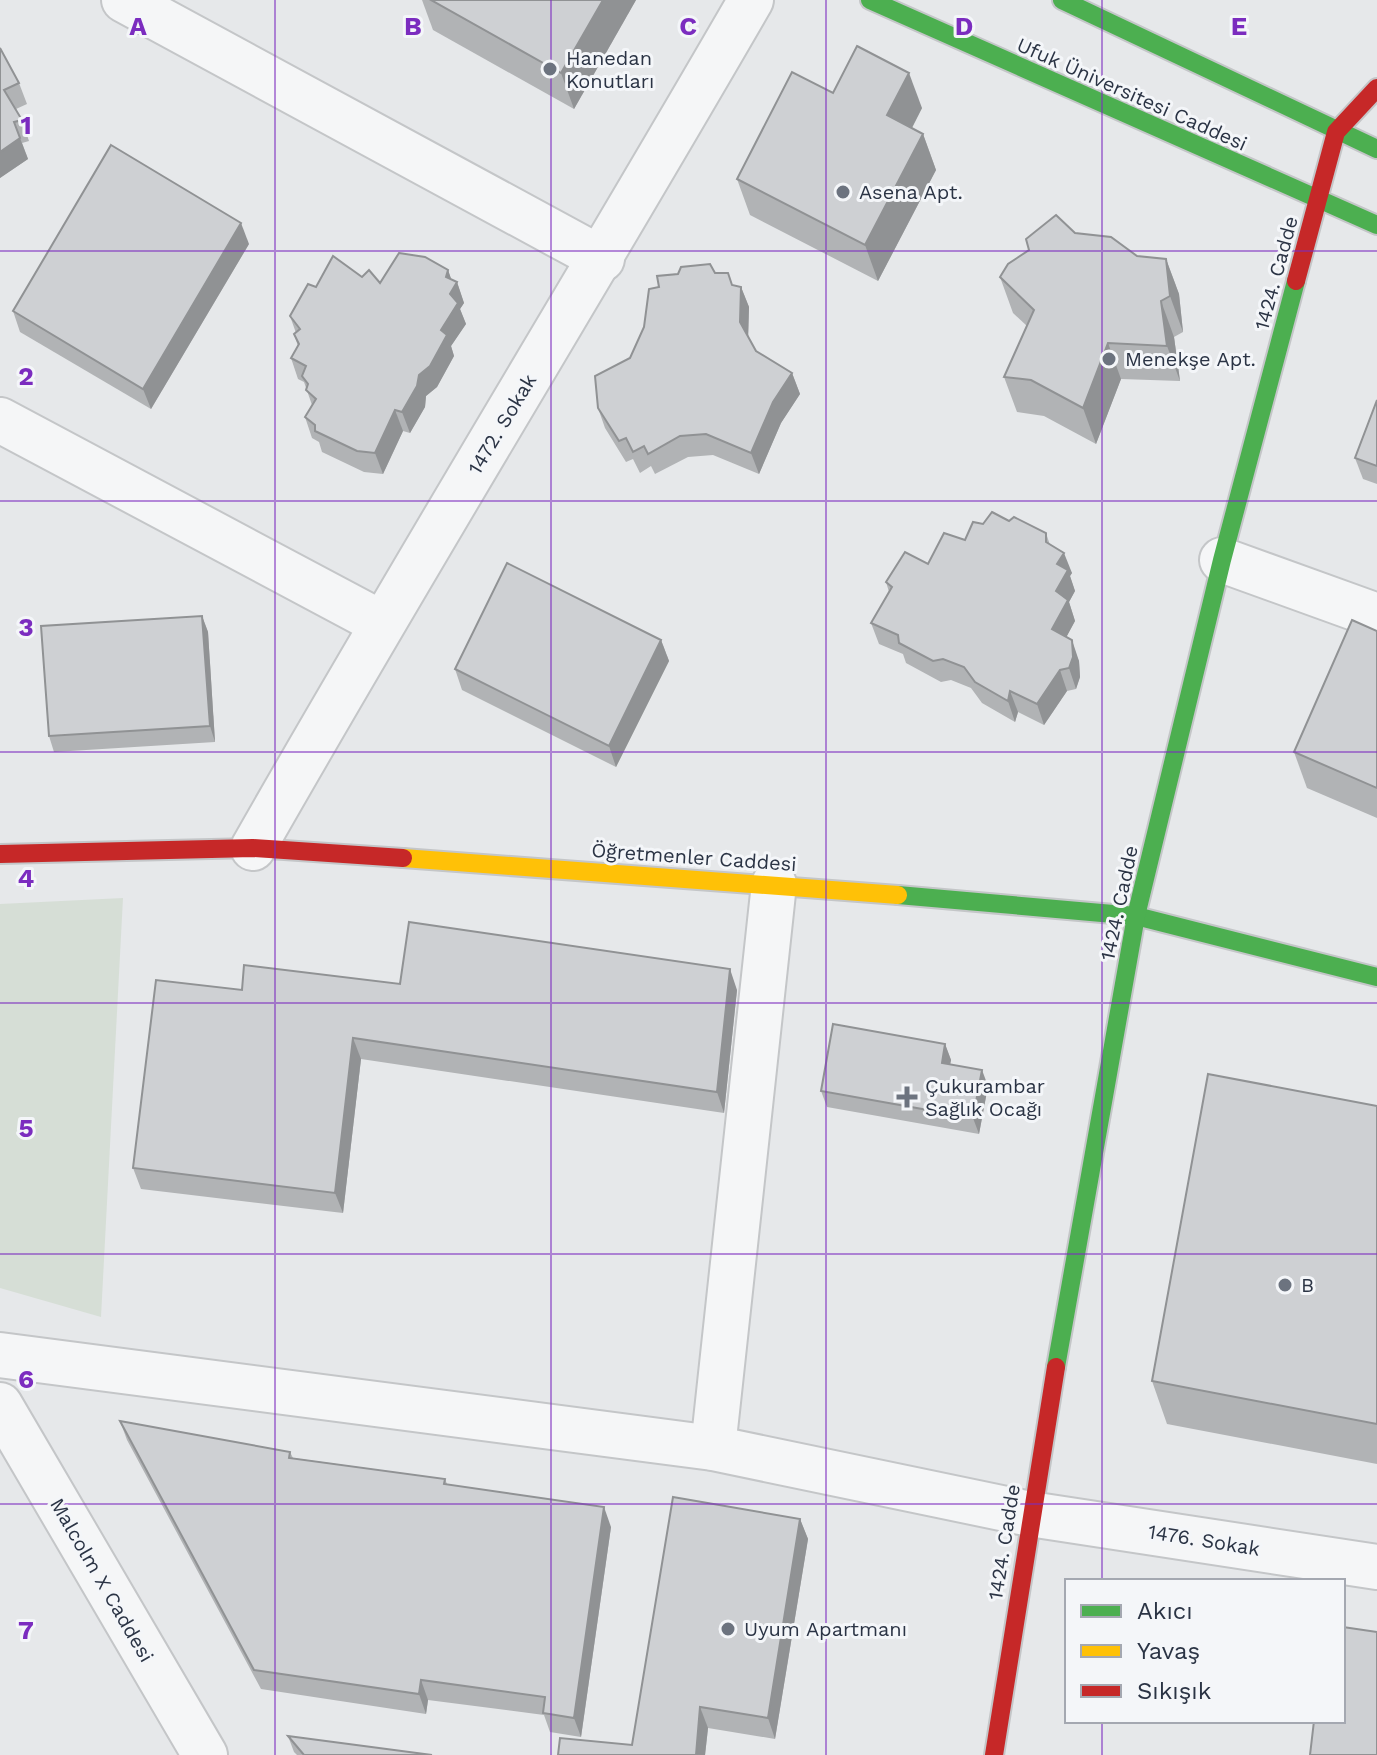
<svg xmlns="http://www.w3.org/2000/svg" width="1377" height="1755" font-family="'Work Sans',sans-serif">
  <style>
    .green { fill: #d6ded6 }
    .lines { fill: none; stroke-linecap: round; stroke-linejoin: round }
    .street-casing { stroke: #c4c6c8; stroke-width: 48 }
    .fast-casing { stroke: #c4c6c8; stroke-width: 22 }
    .slow-casing { stroke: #c4c6c8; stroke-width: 22 }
    .jam-casing { stroke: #c4c6c8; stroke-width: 22 }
    .street { stroke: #f5f6f7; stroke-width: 44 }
    .fast { stroke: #4caf50; stroke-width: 18 }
    .slow { stroke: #ffc107; stroke-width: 18 }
    .jam { stroke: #c62828; stroke-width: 18 }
    .wall { fill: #b1b3b5 }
    .shaded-wall { fill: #909294 }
    .building { fill: #ced0d3; stroke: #909294; stroke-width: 2 }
    .grid { fill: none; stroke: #7b2cbf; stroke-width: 2; stroke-opacity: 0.55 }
    .poi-dot { fill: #6c737f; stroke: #f4f6f9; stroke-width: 3 }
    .labels { text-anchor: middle; stroke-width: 6; stroke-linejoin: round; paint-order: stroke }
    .poi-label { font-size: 20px; fill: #2b3445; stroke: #f4f6f9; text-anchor: start }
    .street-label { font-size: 20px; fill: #2b3445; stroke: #f4f6f9 }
    .grid-label { font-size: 26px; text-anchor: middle; font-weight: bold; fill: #7b2cbf; stroke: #f4f6f9; stroke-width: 6; stroke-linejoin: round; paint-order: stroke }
  </style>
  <rect width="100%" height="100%" fill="#e6e8ea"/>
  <polygon class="green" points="123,898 101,1317 0,1288 0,904"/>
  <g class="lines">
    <defs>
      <g id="street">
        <polyline points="124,0 602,259"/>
        <polyline points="0,420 381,623"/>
        <polyline points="1222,560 1377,616"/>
        <path d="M253,848c162,-285 334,-564 498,-848"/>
        <polyline points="0,1355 713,1448 1030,1514 1377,1567"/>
        <polyline points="0,1405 205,1755"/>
        <polyline points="713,1448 774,884"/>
      </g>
      <g id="fast">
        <polyline points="870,0 1377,225"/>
        <polyline points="1062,0 1377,149"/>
        <polyline points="898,895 1136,916 1377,977"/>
        <polyline points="1056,1367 1136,916 1222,560 1296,281"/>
      </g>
      <polyline id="slow" points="403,858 898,895"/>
      <g id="jam">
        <polyline points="1296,281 1336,132 1377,88"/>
        <polyline points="0,854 253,848 403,858"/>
        <polyline points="994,1755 1056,1367"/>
      </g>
    </defs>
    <use href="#street" class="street-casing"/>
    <use href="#fast" class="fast-casing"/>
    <use href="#slow" class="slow-casing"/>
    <use href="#jam" class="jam-casing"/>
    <use href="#street" class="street"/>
    <use href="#fast" class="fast"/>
    <use href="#slow" class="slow"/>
    <use href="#jam" class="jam"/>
  </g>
  <g class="wall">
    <polygon points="422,0 636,0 574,109 433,30"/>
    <polygon points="0,48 19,83 27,104 16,109 22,120 29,141 22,143 28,159 0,178"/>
    <polygon points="833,93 922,108 912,128 923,134 936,170 878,281 750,215 737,179"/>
    <polygon points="1075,233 1137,256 1166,259 1179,294 1183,332 1174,337 1180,381 1121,379 1096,444 1044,416 1017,412 1004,377 1027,326 1013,313 1000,277 1029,250"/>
    <polygon points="249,244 151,409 20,332 13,311"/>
    <polygon points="448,270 451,279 457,282 464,303 460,309 466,324 451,346 454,356 437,387 426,396 425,407 410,433 403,431 383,474 364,472 322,452 319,442 312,438 305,417 312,405 304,382 298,379 291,358 298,346 294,334 296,333 290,316 316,287 362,277 380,283"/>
    <polygon points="732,285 741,287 749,307 748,336 756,351 792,373 800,394 781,423 759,474 713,455 688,457 655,474 651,466 640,473 633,459 626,462 605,428 598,408 630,358"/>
    <polygon points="1377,400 1377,484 1363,479 1355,458"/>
    <polygon points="1009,521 1046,533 1050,545 1072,573 1070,576 1075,591 1069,602 1075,621 1066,637 1079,661 1080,677 1076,689 1067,691 1044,725 1018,712 1015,722 982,703 971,688 951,680 941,682 906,663 903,654 879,644 871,623 889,592 886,582 928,564 965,540 983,524"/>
    <polygon points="202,616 208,632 215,742 54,752 49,736"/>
    <polygon points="1377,631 1377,818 1307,788 1294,752"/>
    <polygon points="661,640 669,661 616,767 462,690 455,669"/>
    <polygon points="400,984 737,990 724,1113 361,1059 343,1213 141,1189 133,1168 242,990"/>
    <polygon points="945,1044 951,1060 950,1065 988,1086 979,1134 827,1107 821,1091"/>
    <polygon points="1377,1106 1377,1464 1167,1424 1152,1381"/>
    <polygon points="120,1421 290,1452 293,1458 445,1479 447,1484 611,1527 581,1737 550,1732 544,1715 428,1700 426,1714 261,1689 127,1440"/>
    <polygon points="800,1519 808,1539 775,1739 708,1728 705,1755 558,1755 632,1745"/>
    <polygon points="288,1736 432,1755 297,1755 294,1752"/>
  </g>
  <g class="shaded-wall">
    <polygon points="603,0 636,0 574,109 561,73"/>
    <polygon points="909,73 922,108 900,151 887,115"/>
    <polygon points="923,134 936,170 878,281 865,245"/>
    <polygon points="20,138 28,159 0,178 0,152"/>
    <polygon points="241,223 249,244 151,409 143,389"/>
    <polygon points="1166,259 1179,294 1183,332 1170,296"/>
    <polygon points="448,270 454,287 457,282 464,303 460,309 466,324 451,346 454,356 437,387 426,396 425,407 410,433 402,412 441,330 450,294 446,277"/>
    <polygon points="741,287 749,307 748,343 740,322"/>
    <polygon points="1161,301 1174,337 1180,381 1167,346"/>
    <polygon points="1108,343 1121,379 1096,444 1083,408"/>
    <polygon points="792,373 800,394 781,423 759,474 751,453 773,402"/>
    <polygon points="395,410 403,431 383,474 375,453"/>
    <polygon points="1064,553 1072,573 1070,576 1075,591 1069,602 1075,621 1060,649 1052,629 1057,564"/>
    <polygon points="202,616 208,632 215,742 210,726"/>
    <polygon points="661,640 669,661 616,767 609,746"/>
    <polygon points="1072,640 1079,661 1080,677 1076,689 1069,668"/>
    <polygon points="1060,670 1067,691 1044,725 1037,704"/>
    <polygon points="1010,691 1018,712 1015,722 1008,701"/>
    <polygon points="730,969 737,990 724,1113 717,1092"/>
    <polygon points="353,1038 361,1059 343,1213 335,1193"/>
    <polygon points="945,1044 951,1060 947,1079 942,1063"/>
    <polygon points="982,1070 988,1086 979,1134 973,1118"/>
    <polygon points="604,1507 611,1527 581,1737 574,1718"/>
    <polygon points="800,1519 808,1539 775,1739 768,1718"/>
    <polygon points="421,1680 428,1700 426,1714 419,1694"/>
    <polygon points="700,1707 708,1728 705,1755 696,1755"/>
  </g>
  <g class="building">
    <polygon points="431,0 603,0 561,73"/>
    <polygon points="857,46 909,73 887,115 923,134 865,245 737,179 792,72 833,93"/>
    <polygon points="0,48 19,83 4,90 22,120 14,122 20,138 0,152"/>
    <polygon points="111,145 241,223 143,389 13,311"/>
    <polygon points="1056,215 1075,233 1111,237 1137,256 1166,259 1170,296 1161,301 1167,346 1108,343 1083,408 1031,380 1004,377 1034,310 1000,277 1008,264 1029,250 1026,239"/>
    <polygon points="399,253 425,257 448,270 446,277 457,282 450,294 458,303 441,330 447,335 430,366 419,375 417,386 402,412 395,410 375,453 357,451 315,431 315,425 305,417 316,399 306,390 308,384 302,376 306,366 291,358 299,344 294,334 300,329 290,316 308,284 316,287 333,256 362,277 369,270 380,283"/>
    <polygon points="710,264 715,273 728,273 732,285 741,287 740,322 756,351 792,373 773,402 751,453 706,434 680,436 648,454 644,446 633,452 626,438 619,441 598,408 595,376 630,358 644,327 649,289 659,287 657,276 678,274 681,267"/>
    <polygon points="1377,400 1377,466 1355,458"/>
    <polygon points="992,512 1009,521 1014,517 1046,533 1046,542 1064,553 1057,564 1068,570 1056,591 1068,600 1052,629 1072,640 1073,657 1069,668 1060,670 1037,704 1010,691 1008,701 975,682 964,667 943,659 933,661 899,643 898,635 871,623 892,587 886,582 905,552 928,564 944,533 965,540 973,522 983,524"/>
    <polygon points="507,563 661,640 609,746 455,669"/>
    <polygon points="202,616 210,726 49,736 41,626"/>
    <polygon points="1352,620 1377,631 1377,788 1294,752"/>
    <polygon points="409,922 730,969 717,1092 353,1038 335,1193 133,1168 156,980 242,990 244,965 400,984"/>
    <polygon points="833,1024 945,1044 942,1063 982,1070 973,1118 821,1091"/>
    <polygon points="1208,1074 1377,1106 1377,1424 1152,1381"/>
    <polygon points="120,1421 290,1452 289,1458 445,1479 444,1484 604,1507 574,1718 543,1713 545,1697 421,1680 419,1694 254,1670"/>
    <polygon points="673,1497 800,1519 768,1718 700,1707 696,1755 558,1755 560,1738 632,1745"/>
    <polygon points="1343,1627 1377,1632 1377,1755 1310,1755 1314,1721 1343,1721"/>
    <polygon points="288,1736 432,1755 304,1755"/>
  </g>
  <path class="grid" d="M275,0v1755M551,0v1755M826,0v1755M1102,0v1581M0,251h1377M0,501h1377M0,752h1377M0,1003h1377M0,1254h1377M0,1504h1377M1102,1721v34"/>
  <g class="poi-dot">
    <circle cx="550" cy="69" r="8"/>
    <circle cx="843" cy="192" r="8"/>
    <circle cx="1109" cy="359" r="8"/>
    <path d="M903 1085h8v8h8v8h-8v8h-8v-8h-8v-8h8z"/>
    <circle cx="1285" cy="1285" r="8"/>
    <circle cx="728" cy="1629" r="8"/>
  </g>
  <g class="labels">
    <g class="poi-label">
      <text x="566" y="65">Hanedan<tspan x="566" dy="23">Konutları</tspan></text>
      <text x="859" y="199">Asena Apt.</text>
      <text x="1125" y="366">Menekşe Apt.</text>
      <text x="925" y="1093">Çukurambar<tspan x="925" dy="23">Sağlık Ocağı</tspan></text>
      <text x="1301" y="1292">B</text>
      <text x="744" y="1636">Uyum Apartmanı</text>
    </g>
    <g class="street-label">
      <text transform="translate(1132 94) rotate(24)" y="7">Ufuk Üniversitesi Caddesi</text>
      <text transform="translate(1276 273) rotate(-75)" y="7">1424. Cadde</text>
      <text transform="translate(502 424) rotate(-59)" y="7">1472. Sokak</text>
      <text transform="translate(694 857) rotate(4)" y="7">Öğretmenler Caddesi</text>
      <text transform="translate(1119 903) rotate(-78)" y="7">1424. Cadde</text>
      <text transform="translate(1204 1540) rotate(9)" y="7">1476. Sokak</text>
      <text transform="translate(1004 1542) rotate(-81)" y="7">1424. Cadde</text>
      <text transform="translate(102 1580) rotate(60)" y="7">Malcolm X Caddesi</text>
    </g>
  </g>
  <g class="grid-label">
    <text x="138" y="35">A</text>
    <text x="413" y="35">B</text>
    <text x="688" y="35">C</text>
    <text x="964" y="35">D</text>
    <text x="1239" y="35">E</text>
    <text x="26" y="134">1</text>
    <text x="26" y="385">2</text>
    <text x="26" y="636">3</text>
    <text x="26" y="887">4</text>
    <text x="26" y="1137">5</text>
    <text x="26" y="1388">6</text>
    <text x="26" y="1639">7</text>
  </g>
  <rect x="1065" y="1579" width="280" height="144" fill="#f4f6f9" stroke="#a4a8b1" stroke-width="2"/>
  <rect x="1081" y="1605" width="40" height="12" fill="#4caf50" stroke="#a4a8b1" stroke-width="2"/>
  <text x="1137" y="1619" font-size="24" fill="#2b3445">Akıcı</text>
  <rect x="1081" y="1645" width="40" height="12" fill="#ffc107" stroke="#a4a8b1" stroke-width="2"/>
  <text x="1137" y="1659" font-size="24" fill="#2b3445">Yavaş</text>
  <rect x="1081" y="1685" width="40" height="12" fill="#c62828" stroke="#a4a8b1" stroke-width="2"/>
  <text x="1137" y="1699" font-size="24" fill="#2b3445">Sıkışık</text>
</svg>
